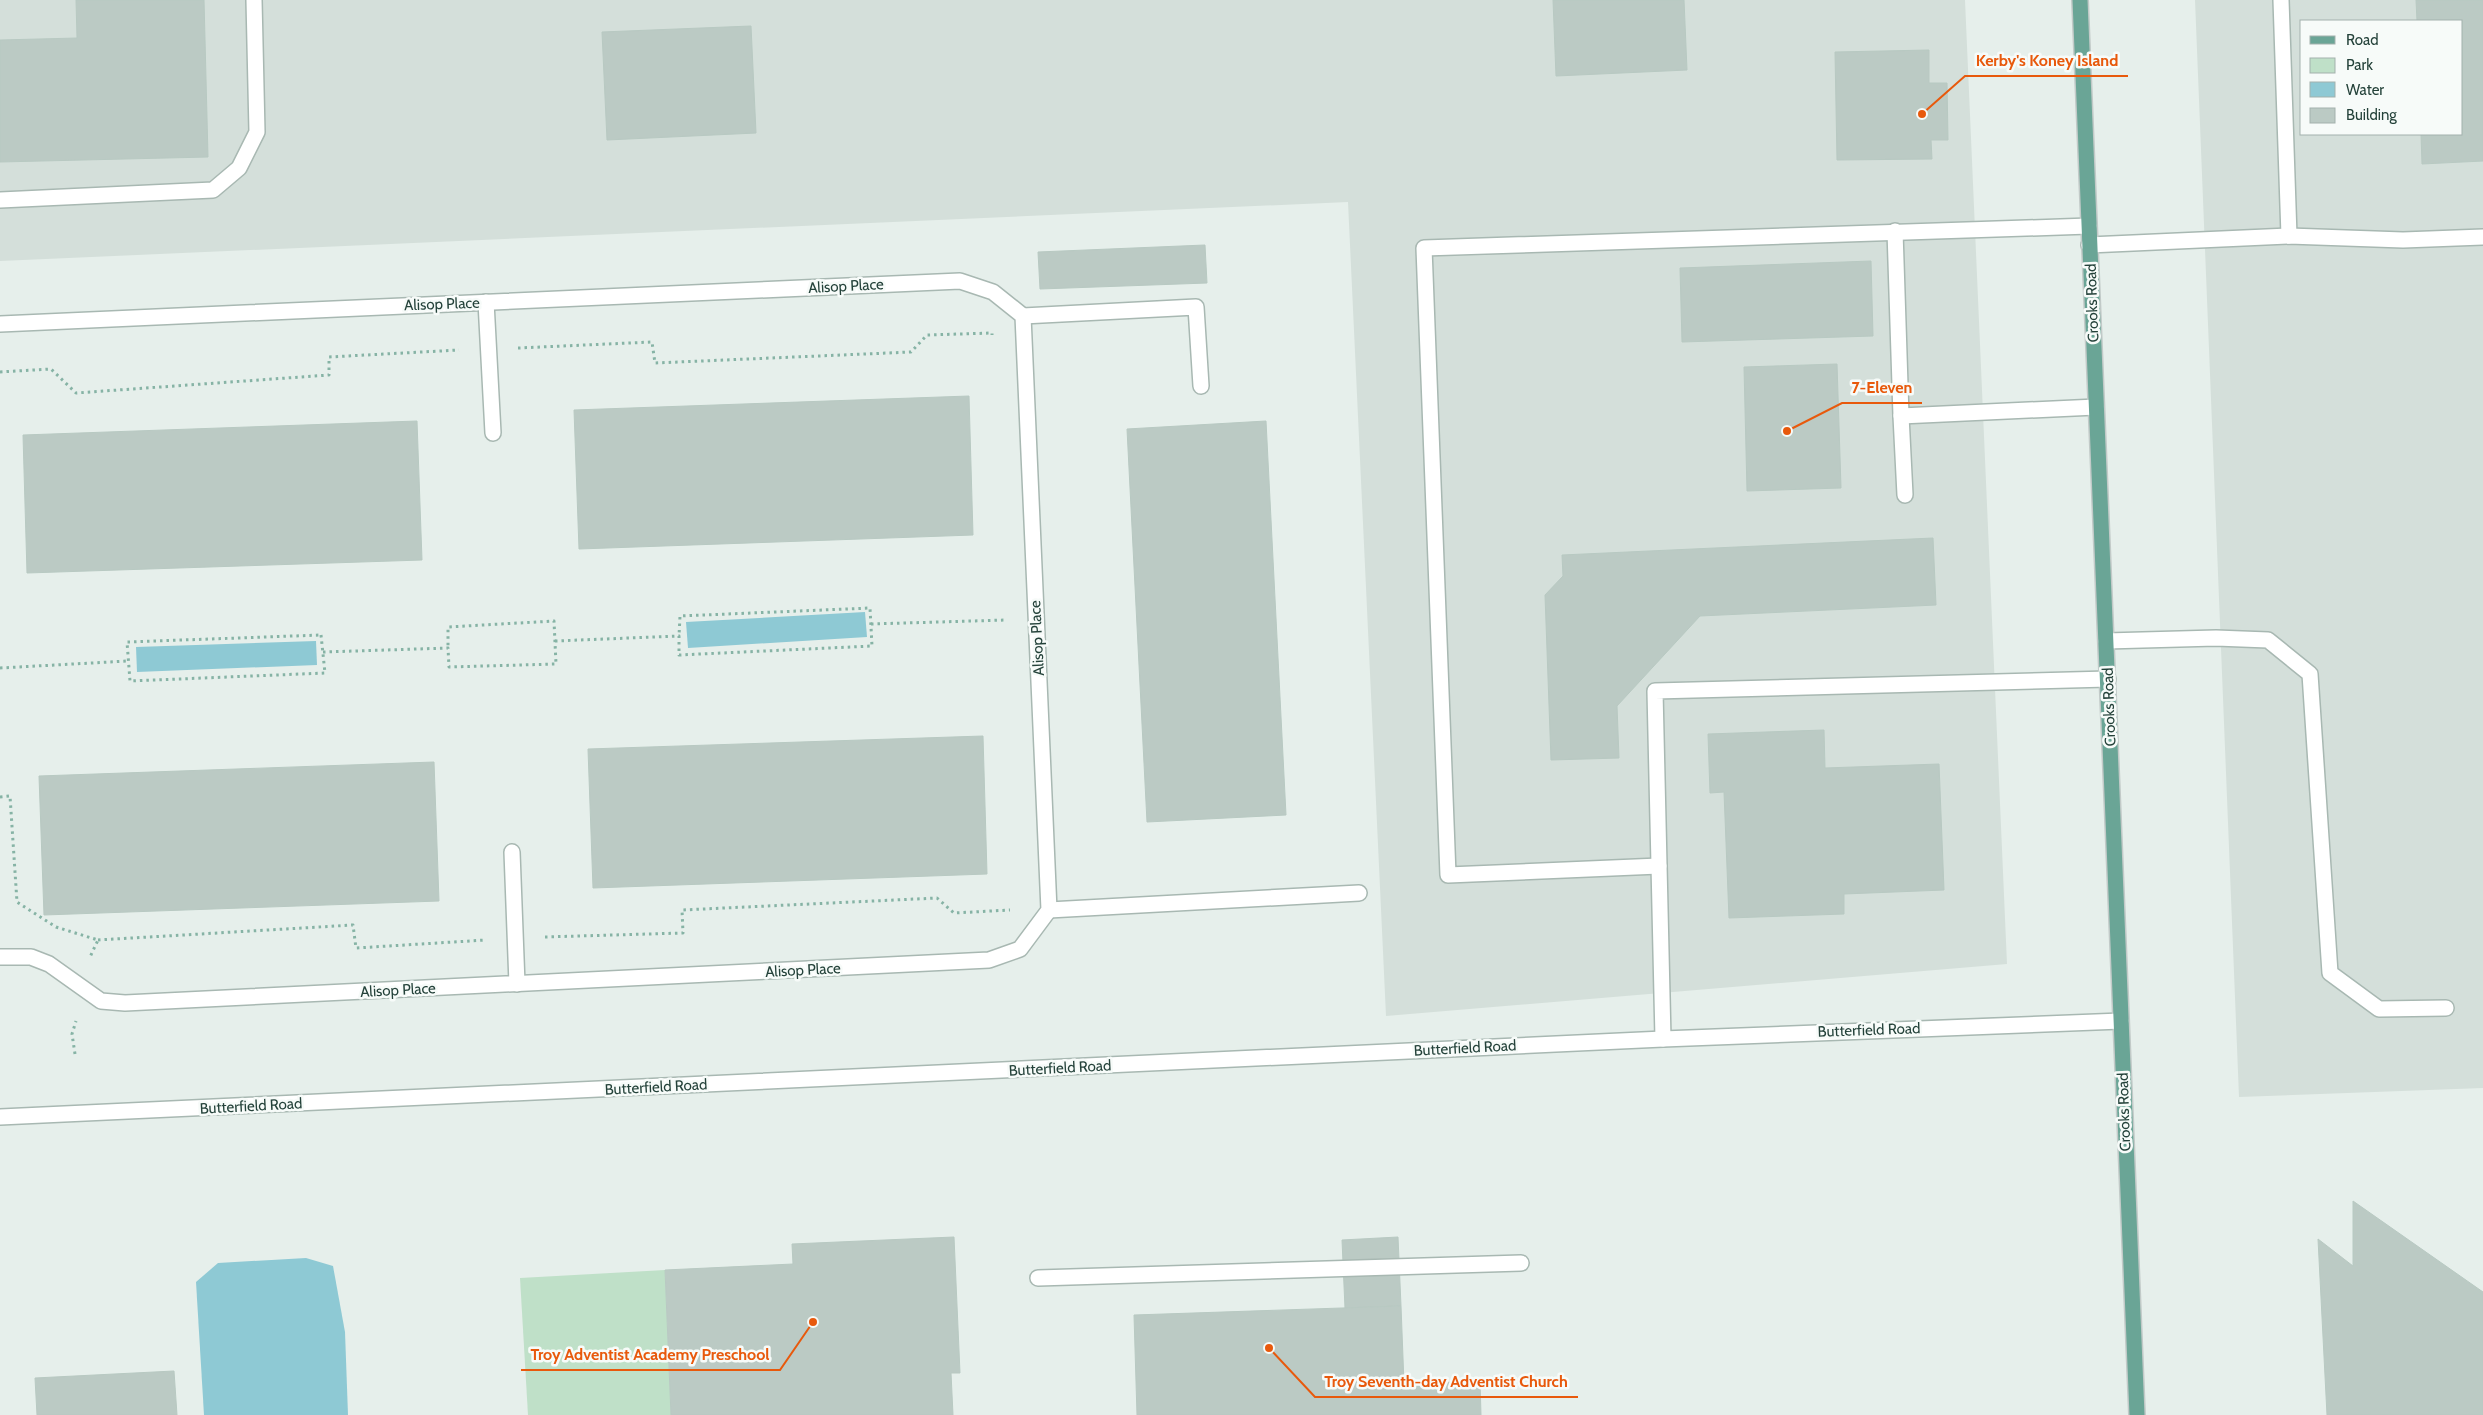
<svg xmlns="http://www.w3.org/2000/svg" width="2483" height="1415" font-family="Cabin,sans-serif">
  <style>
    .built { fill: #d4dfda; fill-rule: evenodd }
    .green { fill: #bfe0c8 }
    .water { fill: #8ec9d4 }
    .building { fill: #bbcac4; stroke: #b8c9c2 }
    .lines { fill: none; stroke-linecap: round; stroke-linejoin: round }
    .minor-casing { stroke: #a8b8b2; stroke-width: 18 }
    .major-casing { stroke: #c2cac8; stroke-width: 18 }
    .path { stroke: #86b3a5; stroke-width: 3; stroke-dasharray: 2.5 4; stroke-linecap: butt }
    .minor { stroke: #fff; stroke-width: 15 }
    .major { stroke: #6aa596; stroke-width: 15 }
    .labels { text-anchor: middle; stroke-width: 5; stroke-linejoin: round; paint-order: stroke }
    .street-label { font-size: 15px; fill: #24423a; stroke: #f7fbf9 }
    .leader { fill: none; stroke: #e8590c; stroke-width: 2 }
    .callout-dot { fill: #e8590c; stroke: #f7fbf9; stroke-width: 2 }
    .callout-label { font-size: 16px; text-anchor: middle; font-weight: bold; fill: #e8590c; stroke: #f7fbf9; stroke-width: 5; stroke-linejoin: round; paint-order: stroke }
  </style>
  <rect width="100%" height="100%" fill="#e6efeb"/>
  <g class="built">
    <polygon points="0,0 1965,0 2007,964 1386,1016 1348,202 0,261"/>
    <path d="M2195,0h288v1088l-244,9zM2302,21h160v113h-160z"/>
  </g>
  <polygon class="green" points="665,1270 671,1415 528,1415 520,1278"/>
  <g class="water">
    <polygon points="865,612 867,637 688,648 686,622"/>
    <polygon points="316,641 317,665 137,672 136,647"/>
    <polygon points="306,1258 333,1266 345,1332 348,1415 204,1415 196,1282 218,1263"/>
  </g>
  <g class="building">
    <polygon points="76,0 204,0 208,157 0,162 0,40 77,38"/>
    <polygon points="1553,0 1684,0 1687,70 1556,76"/>
    <polygon points="2416,0 2483,0 2483,161 2422,164 2421,134 2462,134 2462,21 2417,21"/>
    <polygon points="751,26 756,133 607,140 602,32"/>
    <polygon points="1929,50 1929,83 1947,83 1948,140 1931,140 1932,159 1837,160 1835,52"/>
    <polygon points="1205,245 1207,283 1040,289 1038,252"/>
    <polygon points="1871,261 1873,336 1682,342 1680,268"/>
    <polygon points="1837,364 1841,488 1747,491 1744,367"/>
    <polygon points="969,396 973,535 579,549 574,410"/>
    <polygon points="417,421 422,560 27,573 23,435"/>
    <polygon points="1266,421 1286,815 1147,822 1127,429"/>
    <polygon points="1933,538 1936,605 1700,616 1617,706 1619,758 1551,760 1545,595 1563,576 1562,555"/>
    <polygon points="1824,730 1825,768 1939,764 1944,890 1844,894 1844,914 1729,918 1724,792 1710,793 1708,734"/>
    <polygon points="983,736 987,874 593,888 588,749"/>
    <polygon points="434,762 439,901 44,915 39,776"/>
    <polygon points="2353,1201 2483,1292 2483,1415 2327,1415 2318,1239 2353,1266"/>
    <polygon points="954,1237 960,1373 951,1373 953,1415 671,1415 665,1270 793,1264 792,1244"/>
    <polygon points="1398,1237 1401,1306 1345,1308 1342,1240"/>
    <polygon points="1401,1306 1404,1384 1480,1381 1481,1415 1137,1415 1134,1315"/>
    <polygon points="174,1371 177,1415 37,1415 35,1378"/>
  </g>
  <g class="lines">
    <defs>
      <g id="minor">
        <polyline points="2281,0 2289,236"/>
        <polyline points="0,200 213,190 239,168 257,132 254,0"/>
        <polyline points="1895,231 1901,416 2096,407"/>
        <polyline points="2089,245 2289,236 2403,240 2483,237"/>
        <polyline points="486,302 493,433"/>
        <polyline points="1023,316 1196,307 1201,386"/>
        <polyline points="0,324 960,281 993,292 1023,316 1049,910 1020,949 989,960 125,1003 101,1001 49,964 31,957 0,957"/>
        <polyline points="1901,416 1905,495"/>
        <polyline points="2106,641 2216,638 2268,640 2310,674 2330,973 2379,1009 2446,1008"/>
        <polyline points="512,852 517,984"/>
        <polyline points="1659,866 1448,875 1424,248 2089,226"/>
        <polyline points="1049,910 1359,893"/>
        <polyline points="1663,1039 1655,691 2108,679"/>
        <polyline points="0,1117 1663,1039 2121,1021"/>
        <polyline points="1038,1278 1521,1263"/>
      </g>
      <polyline id="major" points="2080,0 2137,1415"/>
    </defs>
    <use href="#minor" class="minor-casing"/>
    <use href="#major" class="major-casing"/>
    <g class="path">
      <polyline points="518,348 652,342 655,363 911,352 927,335 992,333 992,335"/>
      <polyline points="0,372 51,369 76,393 329,375 329,357 459,350"/>
      <polyline points="871,624 1006,620"/>
      <polygon points="321,635 325,673 130,681 127,642"/>
      <polyline points="555,641 679,636 679,655 872,646 870,608 680,616 679,636"/>
      <polyline points="323,652 448,648 449,667 556,664 554,621 448,627 448,648"/>
      <polyline points="0,668 128,661"/>
      <polyline points="0,797 10,796 17,902 56,927 98,940 90,957"/>
      <polyline points="545,937 683,933 682,910 937,898 954,913 1010,910"/>
      <polyline points="98,940 353,925 356,948 486,940"/>
      <polyline points="75,1054 72,1034 76,1021"/>
    </g>
    <use href="#minor" class="minor"/>
    <use href="#major" class="major"/>
  </g>
  <g class="labels">
    <g class="street-label">
      <text transform="translate(846 286) rotate(-3)" y="5">Alisop Place</text>
      <text transform="translate(2092 303) rotate(-92)" y="5">Crooks Road</text>
      <text transform="translate(442 304) rotate(-2)" y="5">Alisop Place</text>
      <text transform="translate(1037 638) rotate(-93)" y="5">Alisop Place</text>
      <text transform="translate(2109 707) rotate(-92)" y="5">Crooks Road</text>
      <text transform="translate(803 970) rotate(-3)" y="5">Alisop Place</text>
      <text transform="translate(398 990) rotate(-3)" y="5">Alisop Place</text>
      <text transform="translate(1869 1030) rotate(-2)" y="5">Butterfield Road</text>
      <text transform="translate(1465 1048) rotate(-3)" y="5">Butterfield Road</text>
      <text transform="translate(1060 1068) rotate(-3)" y="5">Butterfield Road</text>
      <text transform="translate(656 1087) rotate(-3)" y="5">Butterfield Road</text>
      <text transform="translate(251 1106) rotate(-3)" y="5">Butterfield Road</text>
      <text transform="translate(2124 1112) rotate(-92)" y="5">Crooks Road</text>
    </g>
  </g>
  <path class="leader" d="M1922 114L1965 76H2128M1787 431L1842 403H1922M813 1322L780 1370H521M1269 1348L1315 1397H1578"/>
  <g class="callout-dot">
    <circle cx="1922" cy="114" r="5"/>
    <circle cx="1787" cy="431" r="5"/>
    <circle cx="813" cy="1322" r="5"/>
    <circle cx="1269" cy="1348" r="5"/>
  </g>
  <g class="callout-label">
    <text x="2047" y="66">Kerby's Koney Island</text>
    <text x="1882" y="393">7-Eleven</text>
    <text x="650" y="1360">Troy Adventist Academy Preschool</text>
    <text x="1446" y="1387">Troy Seventh-day Adventist Church</text>
  </g>
  <rect x="2300" y="20" width="162" height="115" fill="#f7fbf9" stroke="#a3b1ad"/>
  <rect x="2310" y="36" width="25" height="8" fill="#6aa596" stroke="#a3b1ad"/>
  <text x="2346" y="45" font-size="15" fill="#24423a">Road</text>
  <rect x="2310" y="58" width="25" height="15" fill="#bfe0c8" stroke="#a3b1ad"/>
  <text x="2346" y="70" font-size="15" fill="#24423a">Park</text>
  <rect x="2310" y="82" width="25" height="15" fill="#8ec9d4" stroke="#a3b1ad"/>
  <text x="2346" y="95" font-size="15" fill="#24423a">Water</text>
  <rect x="2310" y="108" width="25" height="15" fill="#bbcac4" stroke="#a3b1ad"/>
  <text x="2346" y="120" font-size="15" fill="#24423a">Building</text>
</svg>
